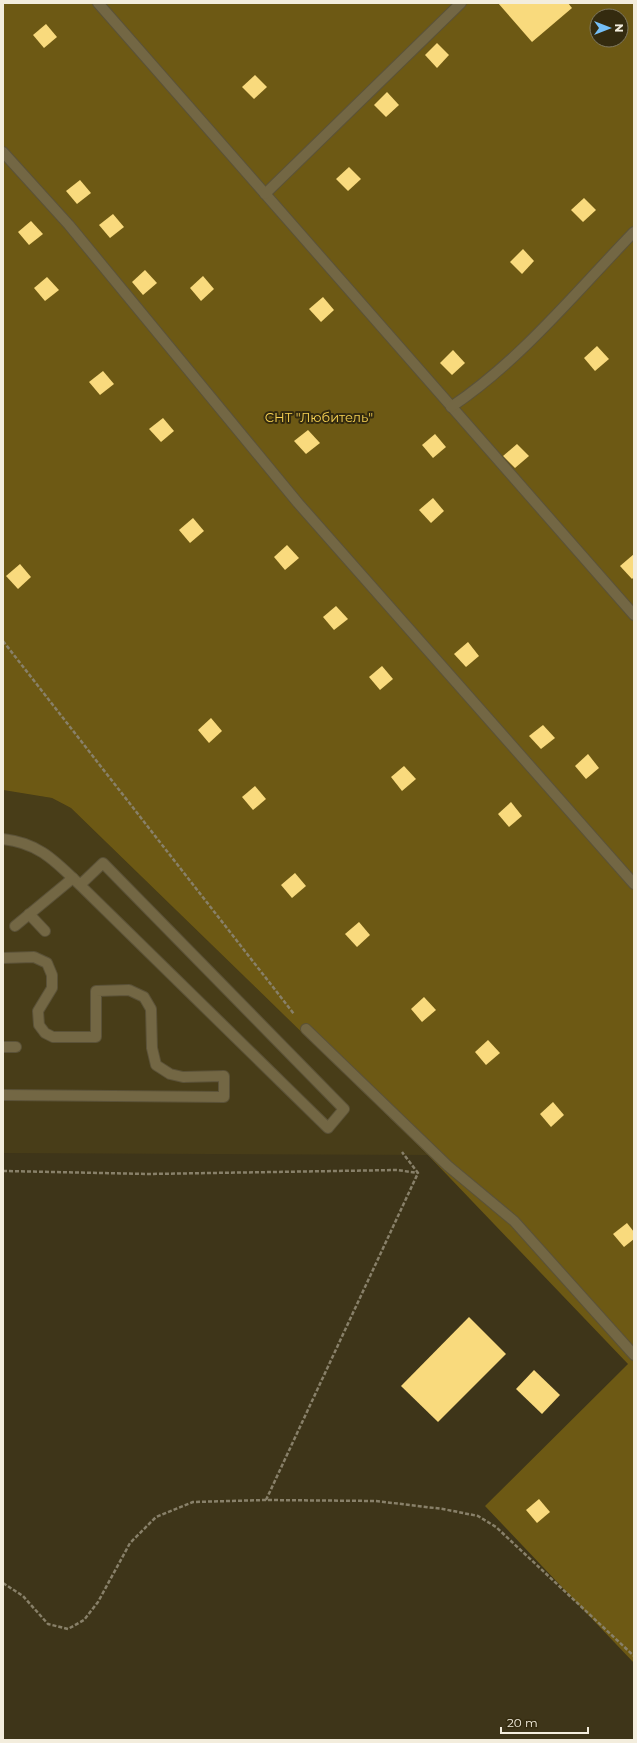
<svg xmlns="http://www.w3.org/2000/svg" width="637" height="1743" font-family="Montserrat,sans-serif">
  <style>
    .built { fill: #483d18 }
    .green { fill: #6d5914; fill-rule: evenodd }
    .building { fill: #f9da7d }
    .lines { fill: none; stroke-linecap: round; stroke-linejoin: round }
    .minor-casing { stroke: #5b5238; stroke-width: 12 }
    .path { stroke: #888069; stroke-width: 2.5; stroke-dasharray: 4 2; stroke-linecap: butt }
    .minor { stroke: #736744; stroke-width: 10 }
    .labels { text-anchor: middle; stroke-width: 4; stroke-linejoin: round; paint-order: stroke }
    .park-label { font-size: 13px; fill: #f8d253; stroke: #342b0f }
  </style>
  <rect width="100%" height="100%" fill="#3e3519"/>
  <polygon class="built" points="3,790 52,798 71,808 428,1155 3,1153"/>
  <path class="green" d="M3,3h631v1660l-149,-157 143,-142 -200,-209 -357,-347 -19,-10 -49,-8zM597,16h24v24h-24z"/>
  <g class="building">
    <polygon points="498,3 568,3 572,8 532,42"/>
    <polygon points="46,24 57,37 44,48 33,35"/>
    <polygon points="437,43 449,55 437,68 425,55"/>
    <polygon points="255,75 267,87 254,99 242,87"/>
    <polygon points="387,92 399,105 386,117 374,105"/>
    <polygon points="349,167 361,179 348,191 336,179"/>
    <polygon points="80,180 91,193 77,204 66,191"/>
    <polygon points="584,198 596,210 583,222 571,210"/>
    <polygon points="113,214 124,227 110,238 99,225"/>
    <polygon points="31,221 43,234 29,245 18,232"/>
    <polygon points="523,249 534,261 522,274 510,262"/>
    <polygon points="145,270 157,283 143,295 132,282"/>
    <polygon points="203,276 214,289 201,301 190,288"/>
    <polygon points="47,277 59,290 45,301 34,288"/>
    <polygon points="323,297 334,310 321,322 309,309"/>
    <polygon points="597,346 609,359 595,371 584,358"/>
    <polygon points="453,350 465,363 452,375 440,363"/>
    <polygon points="103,371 114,384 100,395 89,382"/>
    <polygon points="163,418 174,431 161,442 149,429"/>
    <polygon points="308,430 320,443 306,454 294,441"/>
    <polygon points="435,434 446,447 433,458 422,445"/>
    <polygon points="517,444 529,456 515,468 503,456"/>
    <polygon points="433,498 444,511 431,523 419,510"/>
    <polygon points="193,518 204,531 190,543 179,530"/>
    <polygon points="287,545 299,558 285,570 274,557"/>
    <polygon points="634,554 634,577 632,579 620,566"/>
    <polygon points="20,564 31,577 18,589 6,576"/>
    <polygon points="336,606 348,619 334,630 323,617"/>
    <polygon points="468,642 479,656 466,667 454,654"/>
    <polygon points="382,666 393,679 380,690 369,677"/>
    <polygon points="211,718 222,731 209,743 198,730"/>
    <polygon points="543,725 555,738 541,749 529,736"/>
    <polygon points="588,754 599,768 586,779 575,766"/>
    <polygon points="404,766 416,779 402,791 391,777"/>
    <polygon points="255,786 266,799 253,810 242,797"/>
    <polygon points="511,802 522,816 509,827 498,814"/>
    <polygon points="295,873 306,886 292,898 281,885"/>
    <polygon points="359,922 370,935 357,947 345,934"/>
    <polygon points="424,997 436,1010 422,1022 411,1009"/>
    <polygon points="488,1040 500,1053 486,1065 475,1052"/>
    <polygon points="553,1102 564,1115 551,1127 540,1114"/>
    <polygon points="627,1223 634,1232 634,1239 624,1247 613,1234"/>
    <polygon points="469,1317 506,1354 438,1422 401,1386"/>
    <polygon points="534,1370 560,1395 542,1414 516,1389"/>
    <polygon points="539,1499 550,1512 537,1523 526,1510"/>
  </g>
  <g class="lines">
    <defs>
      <g id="minor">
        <polyline points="98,3 634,615"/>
        <polyline points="3,152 69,225 298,503 634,884"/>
        <polyline points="265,194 461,3"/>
        <path d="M451,407c70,-47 125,-115 183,-175"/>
        <path d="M3,839c36,4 52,22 77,46l248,243 16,-19 -241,-246 -23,22"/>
        <polyline points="29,914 45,931"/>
        <polyline points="15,926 73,878"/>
        <polyline points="3,958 34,957 47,963 52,975 52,988 38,1011 39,1025 45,1033 53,1037 96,1037 96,991 129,990 144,997 151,1009 152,1048 156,1065 170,1074 183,1077 224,1076 224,1097 3,1095"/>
        <polyline points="306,1029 448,1166 514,1221 634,1355"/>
        <polyline points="3,1047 16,1047"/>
      </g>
    </defs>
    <use href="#minor" class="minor-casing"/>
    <g class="path">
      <polyline points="3,641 294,1014"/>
      <polyline points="3,1171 149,1174 397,1170 418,1173"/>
      <polyline points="266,1500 418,1173 402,1152"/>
      <polyline points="3,1583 23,1596 48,1624 68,1629 84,1620 98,1602 130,1543 156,1517 193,1502 266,1500 376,1501 443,1509 478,1516 496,1527 634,1656"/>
    </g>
    <use href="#minor" class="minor"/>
  </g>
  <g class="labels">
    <g class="park-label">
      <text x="319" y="422">СНТ "Любитель"</text>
    </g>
  </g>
  <rect width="637" height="1743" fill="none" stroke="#f3eddd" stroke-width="8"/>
  <g transform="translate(609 28) rotate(90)"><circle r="19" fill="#342b0f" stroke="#807961"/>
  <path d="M0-3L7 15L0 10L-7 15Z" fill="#76c0f7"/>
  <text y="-6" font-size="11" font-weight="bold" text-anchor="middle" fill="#f3eddd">N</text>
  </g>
  <path d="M501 1727v6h87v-6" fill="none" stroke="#f3eddd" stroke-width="2"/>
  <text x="507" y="1727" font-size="12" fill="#f3eddd" stroke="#342b0f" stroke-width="3" paint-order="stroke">20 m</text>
</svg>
